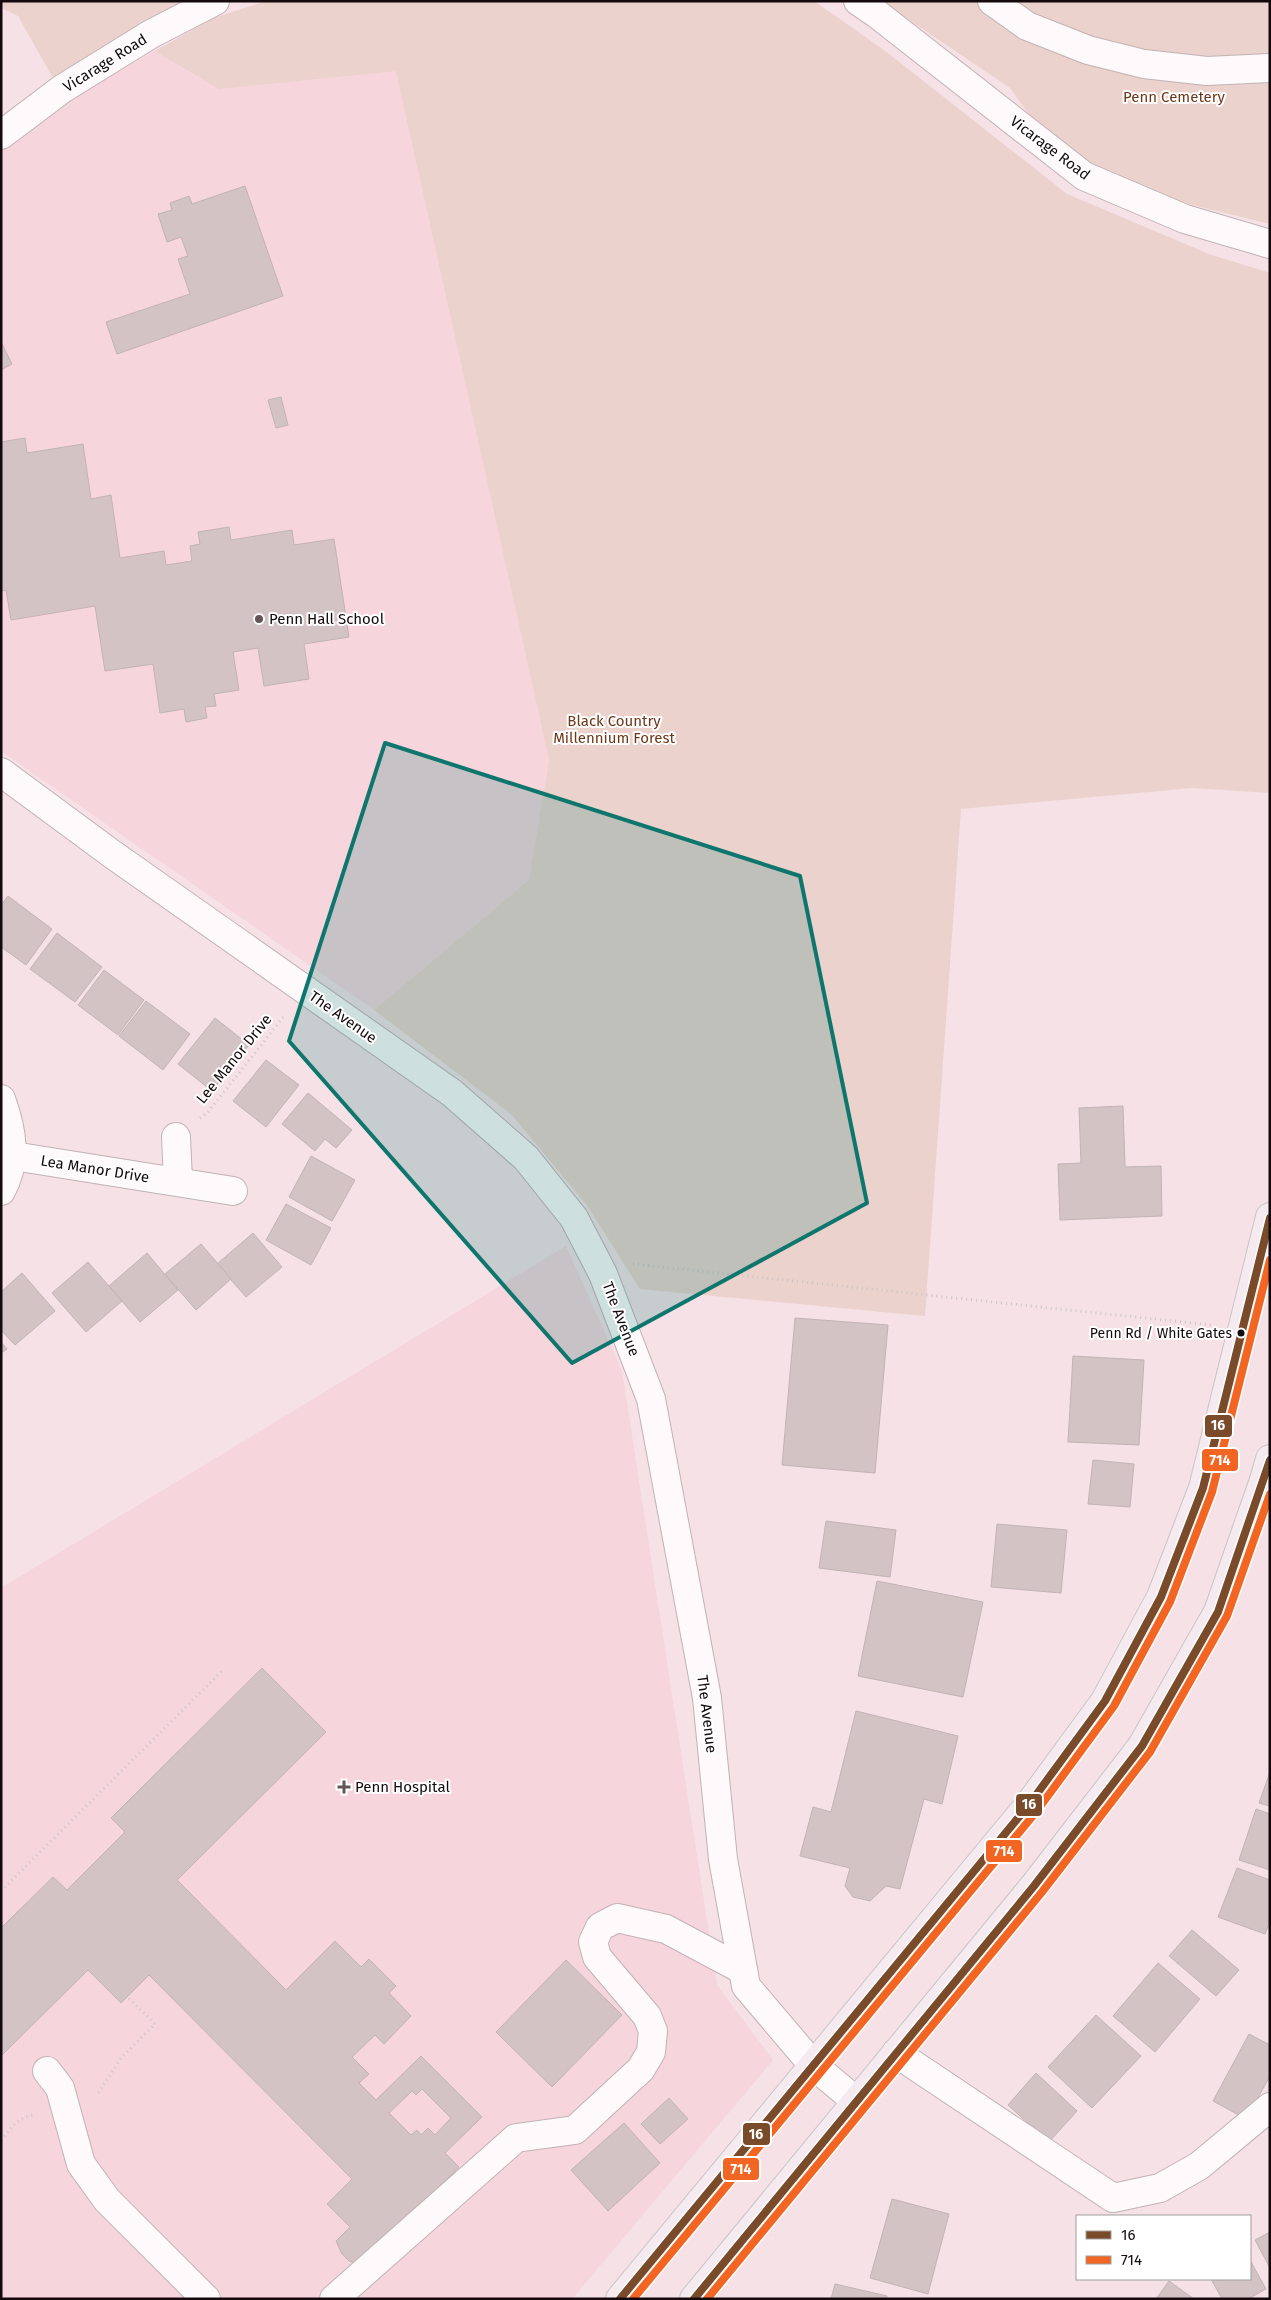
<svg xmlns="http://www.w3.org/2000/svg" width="1271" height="2300" font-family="'Fira Sans',sans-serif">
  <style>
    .built { fill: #f6d5dd }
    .green { fill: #ebd2cc }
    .building { fill: #d3c3c4; stroke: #c2b3b5; fill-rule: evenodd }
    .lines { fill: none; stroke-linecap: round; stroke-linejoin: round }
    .minor-casing { stroke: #c1b2b6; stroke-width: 30 }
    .highway-casing { stroke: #ccc3c6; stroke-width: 30 }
    .path { stroke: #ccc6c8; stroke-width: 3; stroke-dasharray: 1 4; stroke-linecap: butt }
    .minor { stroke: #fefafb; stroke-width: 28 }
    .highway { stroke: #f5eaf0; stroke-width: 28 }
    .bus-1-casing { stroke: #fff; stroke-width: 11 }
    .bus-2-casing { stroke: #fff; stroke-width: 11 }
    .bus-1 { stroke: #7a4b2a; stroke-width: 8 }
    .bus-2 { stroke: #f26522; stroke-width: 8 }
    .marked { fill: #0f766e; fill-opacity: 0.2; stroke: #0f766e; stroke-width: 4; stroke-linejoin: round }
    .poi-dot { fill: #635558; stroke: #fff; stroke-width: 2 }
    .bus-dot { fill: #14090c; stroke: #fff; stroke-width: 2 }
    .labels { text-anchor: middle; stroke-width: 4; stroke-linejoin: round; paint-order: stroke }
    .bus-label { font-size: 14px; fill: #14090c; stroke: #fff; text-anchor: end }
    .street-label { font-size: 15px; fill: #14090c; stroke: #fff }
    .park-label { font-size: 15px; fill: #6d3819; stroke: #fff }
    .poi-label { font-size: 15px; fill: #14090c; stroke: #fff; text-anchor: start }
    .line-badge { stroke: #fff; stroke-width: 2 }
    .badge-label { font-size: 14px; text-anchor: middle; font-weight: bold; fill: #fff }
  </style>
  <rect width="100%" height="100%" fill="#f5e1e6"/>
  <g class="built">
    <polygon points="267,1 381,1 549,760 529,880 374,1010 1,751 1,151 88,88 214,18"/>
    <polygon points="566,1246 622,1371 717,1985 773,2060 572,2299 1,2299 1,1588"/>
  </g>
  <g class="green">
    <polygon points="1,1 184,1 53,78 18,16 1,8"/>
    <polygon points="267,1 814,1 884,50 1067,194 1209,254 1270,273 1270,793 1193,788 961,809 925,1316 640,1289 587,1205 511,1114 374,1010 529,880 549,760 396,71 219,89 155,51 214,18"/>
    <polygon points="873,1 1270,1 1270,224 1165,198 1088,166 1034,121 1010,88 905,17"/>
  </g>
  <g class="building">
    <polygon points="245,186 283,296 117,354 106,322 190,294 178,259 188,256 181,237 167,242 158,214 172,210 170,203 189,196 192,204"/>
    <polygon points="1,342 12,364 1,370"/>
    <polygon points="281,397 288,425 276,428 268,400"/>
    <polygon points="25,438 27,453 83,444 91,499 111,495 120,558 164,551 166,565 192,561 190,546 200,544 198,532 229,527 231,540 292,530 294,545 334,539 349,637 304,644 309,679 264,686 258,648 233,652 239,690 214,694 216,706 205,707 207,718 186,722 184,709 160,713 153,664 105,671 95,606 11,620 6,590 1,591 1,442"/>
    <polygon points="8,896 52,929 26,965 1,947 1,905"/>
    <polygon points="57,933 102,967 75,1002 30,969"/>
    <polygon points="104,970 144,1000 118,1035 78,1005"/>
    <polygon points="146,1001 190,1034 163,1070 119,1036"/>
    <polygon points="215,1018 249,1045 212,1091 178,1064"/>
    <polygon points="266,1060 299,1085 266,1127 233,1101"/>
    <polygon points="308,1093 352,1130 336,1148 325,1139 315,1151 282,1124"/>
    <polygon points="1123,1106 1125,1167 1161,1166 1162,1216 1060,1220 1058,1164 1081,1163 1079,1108"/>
    <polygon points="311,1156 355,1180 332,1221 289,1197"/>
    <polygon points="286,1204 331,1228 311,1265 266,1240"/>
    <polygon points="253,1233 282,1267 246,1297 217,1264"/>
    <polygon points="201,1244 231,1279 196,1310 165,1274"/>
    <polygon points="147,1253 178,1290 140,1322 109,1286"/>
    <polygon points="88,1262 122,1301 86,1332 52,1293"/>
    <polygon points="22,1273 55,1311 15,1345 1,1330 1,1292"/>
    <polygon points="795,1318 888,1325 875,1473 782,1465"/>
    <polygon points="1,1342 7,1349 1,1353"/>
    <polygon points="1073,1356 1144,1360 1139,1445 1068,1442"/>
    <polygon points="1093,1460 1134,1464 1130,1507 1088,1504"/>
    <polygon points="826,1521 896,1530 890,1577 819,1568"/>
    <polygon points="997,1524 1067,1530 1061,1593 991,1587"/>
    <polygon points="877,1581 983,1602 963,1697 858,1676"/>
    <path d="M262,1668l64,64 -149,148 109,110 49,-49 26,26 8,-8 27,27 -7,7 22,23 -27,28 -9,-9 -23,22 17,17 -10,9 17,17 45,-44 61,61 -37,36 14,14 -98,98 -12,-4 -7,-7 -6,-13 14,-14 -23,-23 25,-25 -203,-204 -28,28 -33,-33 -87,86v-128l52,-51 14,13 58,-58 -14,-14zM422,2089l29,29 -16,17 -7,-7 -7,7 -4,-5 -6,5 -22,-22 23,-22 4,4z"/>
    <polygon points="856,1711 958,1736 942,1804 924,1799 900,1889 886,1886 870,1901 853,1897 845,1886 850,1868 800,1856 813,1807 831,1812"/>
    <polygon points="1270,1772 1270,1806 1259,1803"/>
    <polygon points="1256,1809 1270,1814 1270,1870 1239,1860"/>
    <polygon points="1237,1868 1270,1880 1270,1921 1265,1934 1218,1917"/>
    <polygon points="1192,1930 1239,1970 1216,1996 1169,1956"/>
    <polygon points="566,1960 622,2015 552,2087 496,2032"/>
    <polygon points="1158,1963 1200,1999 1155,2052 1113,2016"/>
    <polygon points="1096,2015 1141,2056 1092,2108 1048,2067"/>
    <polygon points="1249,2034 1270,2045 1270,2076 1246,2119 1213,2101"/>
    <polygon points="1036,2073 1077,2111 1049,2142 1008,2105"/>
    <polygon points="669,2098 688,2119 660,2144 641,2124"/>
    <polygon points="624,2123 660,2163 608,2211 571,2170"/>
    <polygon points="892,2199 949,2214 928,2294 870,2278"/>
    <polygon points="1270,2232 1270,2268 1255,2240"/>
    <polygon points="1250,2260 1266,2289 1248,2299 1222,2299 1211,2279 1250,2279"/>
    <polygon points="1169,2281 1194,2299 1156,2299"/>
    <polygon points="835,2284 887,2296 886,2299 831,2299"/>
  </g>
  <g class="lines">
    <defs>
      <g id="minor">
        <polyline points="858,1 877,14 1084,176 1185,219 1270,244"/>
        <polyline points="992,1 1027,26 1088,50 1144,64 1207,71 1270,68"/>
        <polyline points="1,135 62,89 151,34 215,1"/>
        <polyline points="1,772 112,854 452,1093 526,1158 574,1218 603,1274 651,1399 707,1698 723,1859 746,1986 813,2065 856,2101"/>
        <path d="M1,1099c11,30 17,62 0,92"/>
        <polyline points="176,1137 178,1181"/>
        <polyline points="13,1156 233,1191"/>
        <polyline points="896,2053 1113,2198 1160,2188 1199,2166 1270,2107"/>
        <polyline points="47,2071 60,2088 81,2164 107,2200 206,2299"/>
        <polyline points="334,2299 516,2138 575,2130 641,2069 651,2052 653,2031 647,2016 597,1957 593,1942 600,1927 617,1918 666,1929 743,1970"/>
      </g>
      <g id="highway">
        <polyline points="620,2299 1028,1806 1105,1701 1161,1597 1203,1488 1270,1217"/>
        <polyline points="694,2299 1034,1886 1142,1746 1218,1612 1264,1480 1270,1459"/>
      </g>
    </defs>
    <use href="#minor" class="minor-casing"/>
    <use href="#highway" class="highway-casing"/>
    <g class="path">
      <polyline points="200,1118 208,1112 285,1015"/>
      <polyline points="633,1264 1211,1325"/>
      <polyline points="1,1891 224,1669"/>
      <polyline points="1,2042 87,1957 155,2024 121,2058 97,2095"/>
      <path d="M1,2140c9,-11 17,-23 32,-25"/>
    </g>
    <use href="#minor" class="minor"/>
    <use href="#highway" class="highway"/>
    <defs>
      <g id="bus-1">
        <polyline points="620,2299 1028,1806 1105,1701 1161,1597 1203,1488 1270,1218"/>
        <polyline points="694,2299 1034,1886 1142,1746 1218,1612 1270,1460"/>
      </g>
      <g id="bus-2">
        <polyline points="633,2299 1036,1812 1114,1706 1170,1602 1212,1492 1270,1260"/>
        <polyline points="707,2299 1042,1892 1150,1752 1227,1616 1270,1494"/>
      </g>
    </defs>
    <use href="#bus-1" class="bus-1-casing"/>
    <use href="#bus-2" class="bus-2-casing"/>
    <use href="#bus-1" class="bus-1"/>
    <use href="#bus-2" class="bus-2"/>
  </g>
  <path class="marked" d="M385,743l415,133 67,327 -295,160 -283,-322z"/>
  <g class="poi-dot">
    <circle cx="259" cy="619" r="5"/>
    <path d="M341.5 1779.5h5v5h5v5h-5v5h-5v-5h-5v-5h5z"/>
  </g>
  <circle class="bus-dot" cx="1241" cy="1333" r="4.5"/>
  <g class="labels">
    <g class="bus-label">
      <text x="1232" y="1338">Penn Rd / White Gates</text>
    </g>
    <g class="street-label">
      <text transform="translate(105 63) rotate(-32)" y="5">Vicarage Road</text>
      <text transform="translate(1050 148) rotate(37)" y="5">Vicarage Road</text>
      <text transform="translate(343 1017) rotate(35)" y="5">The Avenue</text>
      <text transform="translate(234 1059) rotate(-51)" y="5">Lee Manor Drive</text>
      <text transform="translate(95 1169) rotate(9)" y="5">Lea Manor Drive</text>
      <text transform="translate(621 1319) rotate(69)" y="5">The Avenue</text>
      <text transform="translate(707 1714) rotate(83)" y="5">The Avenue</text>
    </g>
    <g class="park-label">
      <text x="1174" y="102">Penn Cemetery</text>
      <text x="614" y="726">Black Country<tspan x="614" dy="17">Millennium Forest</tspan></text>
    </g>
    <g class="poi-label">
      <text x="269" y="624">Penn Hall School</text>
      <text x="355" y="1792">Penn Hospital</text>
    </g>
  </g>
  <g class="line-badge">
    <rect x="1204" y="1414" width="29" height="24" rx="5" fill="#7a4b2a"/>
    <rect x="1201" y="1448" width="38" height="24" rx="5" fill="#f26522"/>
    <rect x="1015" y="1793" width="28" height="24" rx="5" fill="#7a4b2a"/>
    <rect x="985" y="1839" width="38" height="24" rx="5" fill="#f26522"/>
    <rect x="742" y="2122" width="29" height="24" rx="5" fill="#7a4b2a"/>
    <rect x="722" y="2157" width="38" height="24" rx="5" fill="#f26522"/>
  </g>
  <g class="badge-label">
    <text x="1218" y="1430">16</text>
    <text x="1220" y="1465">714</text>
    <text x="1029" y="1809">16</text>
    <text x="1004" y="1856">714</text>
    <text x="756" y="2139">16</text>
    <text x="741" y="2174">714</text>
  </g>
  <rect width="1271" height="2300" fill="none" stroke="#14090c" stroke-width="5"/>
  <rect x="1076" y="2215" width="175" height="65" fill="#ffffff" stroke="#a19d9e"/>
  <rect x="1086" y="2231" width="25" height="8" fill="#7a4b2a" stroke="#a19d9e"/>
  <text x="1121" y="2240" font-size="15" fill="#14090c">16</text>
  <rect x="1086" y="2256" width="25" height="8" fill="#f26522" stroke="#a19d9e"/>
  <text x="1121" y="2265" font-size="15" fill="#14090c">714</text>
</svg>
